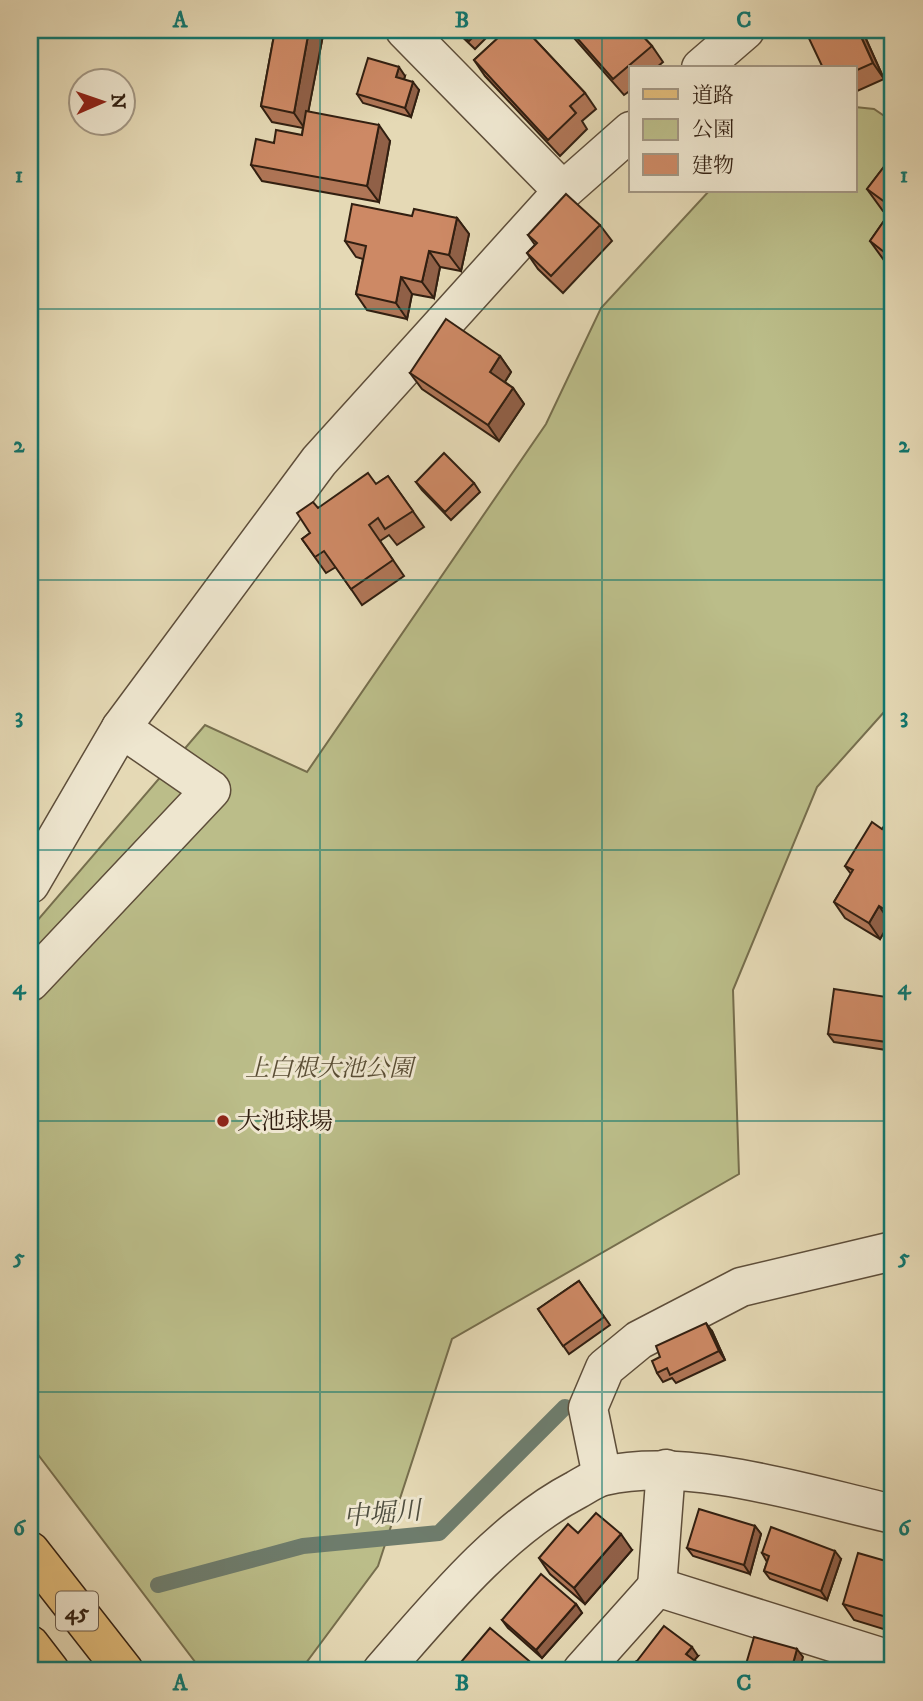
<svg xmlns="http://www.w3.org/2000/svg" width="923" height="1701" font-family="'IM FELL DW Pica','Noto Serif JP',serif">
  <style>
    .green { fill: #bbbd89; stroke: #766e4d; stroke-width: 2 }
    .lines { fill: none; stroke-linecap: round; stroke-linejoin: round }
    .stream { stroke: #6e7c6c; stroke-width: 16 }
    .minor-casing { stroke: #5e4e3a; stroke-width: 41 }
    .major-casing { stroke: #311f11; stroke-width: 41 }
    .minor { stroke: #eee6cf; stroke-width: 38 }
    .major { stroke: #e2bc7a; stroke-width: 38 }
    .wall { fill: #b07657; stroke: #311f11; stroke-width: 2 }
    .shaded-wall { fill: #906047; stroke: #311f11; stroke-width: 2 }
    .building { fill: #cd8965; stroke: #311f11; stroke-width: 2 }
    .grid { fill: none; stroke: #0f766e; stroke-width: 2; stroke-opacity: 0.55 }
    .poi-dot { fill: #8f2418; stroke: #eee6cf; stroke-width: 2.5 }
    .labels { text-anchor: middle; stroke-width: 6; stroke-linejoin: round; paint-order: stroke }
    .shield { fill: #eee6cf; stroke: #6a5b4a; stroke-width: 2 }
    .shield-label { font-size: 23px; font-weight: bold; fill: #311f11 }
    .park-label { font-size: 24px; font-style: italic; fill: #5a4e35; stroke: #eee6cf }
    .poi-label { font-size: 24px; fill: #311f11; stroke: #eee6cf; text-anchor: start }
    .water-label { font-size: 26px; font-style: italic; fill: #4f4e3f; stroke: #eee6cf }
    .neatline { fill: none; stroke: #0f766e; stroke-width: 2.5 }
    .grid-label { font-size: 23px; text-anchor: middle; font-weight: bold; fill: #0f766e }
  </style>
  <rect width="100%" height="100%" fill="#e5d9b5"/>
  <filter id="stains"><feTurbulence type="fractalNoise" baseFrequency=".00286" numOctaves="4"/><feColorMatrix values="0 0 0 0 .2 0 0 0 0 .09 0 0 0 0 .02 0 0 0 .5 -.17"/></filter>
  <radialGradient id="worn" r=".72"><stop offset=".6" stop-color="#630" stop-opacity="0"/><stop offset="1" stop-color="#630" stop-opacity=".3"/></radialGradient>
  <polygon class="green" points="855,107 874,109 893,122 893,702 817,787 733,990 739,1174 452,1339 378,1566 300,1671 202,1671 30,1444 30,929 205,725 307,772 546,424 601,308 709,191 855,191"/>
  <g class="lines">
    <polyline class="stream" points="158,1585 303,1546 439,1533 565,1407"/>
    <defs>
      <g id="minor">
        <polyline points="405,30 563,191"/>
        <polyline points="701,68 745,30"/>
        <polyline points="30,884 121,728 319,461 563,191 631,131"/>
        <polyline points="30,982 211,790 121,728"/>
        <polyline points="602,1476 588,1408 605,1368 639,1340 741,1287 893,1251"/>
        <polyline points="657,1587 666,1469"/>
        <path d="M382,1671c55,-63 119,-142 194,-181 9,-5 19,-12 28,-14 85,-20 205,19 289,38"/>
        <polyline points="582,1671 657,1587 893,1661"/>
      </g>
      <g id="major">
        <polyline points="30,1551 124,1671"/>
        <polyline points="30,1645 50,1671"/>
      </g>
    </defs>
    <use href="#minor" class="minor-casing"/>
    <use href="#major" class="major-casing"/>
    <use href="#minor" class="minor"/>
    <use href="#major" class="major"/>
  </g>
  <g class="wall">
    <polygon points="275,30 324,30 308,112 390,141 379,202 262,181 251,165 274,143 302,135 303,128 272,122 261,106"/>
    <polygon points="455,30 526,30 585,93 596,109 582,121 587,129 560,156 485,76 474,60 499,37 494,30 475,49"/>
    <polygon points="567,30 637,30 652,46 663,62 656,68 631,68 631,90 624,95"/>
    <polygon points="862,30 884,79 855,92 855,68"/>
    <polygon points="405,76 404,79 419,90 411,117 363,103 357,94"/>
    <polygon points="893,155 893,269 886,263 870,241 888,215 883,211 867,189"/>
    <polygon points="412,216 457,218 469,234 461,271 440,267 434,298 412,294 407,319 367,310 356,294 363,259 356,257 345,241"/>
    <polygon points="600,225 612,241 563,293 538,269 527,253 535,245 528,235"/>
    <polygon points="500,356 511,372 505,382 513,388 524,404 499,441 422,389 410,373"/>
    <polygon points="388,476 424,527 397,545 389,535 380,541 404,576 362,605 336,567 326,573 302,539 310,533 318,508 376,484"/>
    <polygon points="416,482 474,483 480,492 451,520 422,490"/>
    <polygon points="893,827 893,924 890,922 880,939 845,918 834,902 851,874 845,866 882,829"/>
    <polygon points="893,998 893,1051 834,1042 828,1034"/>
    <polygon points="579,1281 610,1325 569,1354 538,1309"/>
    <polygon points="712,1331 725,1360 676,1383 672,1378 663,1382 657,1373"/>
    <polygon points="755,1526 761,1534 750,1574 693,1556 687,1548"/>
    <polygon points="578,1533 632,1550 585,1604 550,1574 539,1558"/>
    <polygon points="762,1553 841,1559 827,1600 770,1579 764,1571 767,1562"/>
    <polygon points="893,1563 893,1632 854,1620 843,1604"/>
    <polygon points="576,1604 582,1613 542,1658 508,1628 502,1620"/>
    <polygon points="698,1656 694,1660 707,1671 645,1671 637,1661"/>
  </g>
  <g class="shaded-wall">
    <polygon points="309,30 324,30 305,129 294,113"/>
    <polygon points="858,30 862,30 884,79 873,63"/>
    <polygon points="399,67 405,76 402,85 396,77"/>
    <polygon points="413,82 419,90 411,117 405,108"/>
    <polygon points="379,125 390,141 379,202 367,186"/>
    <polygon points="457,218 469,234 461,271 449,255"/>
    <polygon points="429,251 440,267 434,298 422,282"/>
    <polygon points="401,277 412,294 407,319 396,303"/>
    <polygon points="500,356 511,372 501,388 490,372"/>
    <polygon points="513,388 524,404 499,441 488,425"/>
    <polygon points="879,906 890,922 880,939 869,923"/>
    <polygon points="893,998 893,1051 887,1042"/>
    <polygon points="706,1323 712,1331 725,1360 719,1351"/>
    <polygon points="755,1526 761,1534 750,1574 744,1565"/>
    <polygon points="621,1534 632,1550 585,1604 574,1588"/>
    <polygon points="835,1551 841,1559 827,1600 821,1591"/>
    <polygon points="576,1604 582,1613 542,1658 536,1650"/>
    <polygon points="692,1647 698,1656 692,1663 686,1654"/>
    <polygon points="797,1649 803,1657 799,1671 791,1671"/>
    <polygon points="534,1665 538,1671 529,1671"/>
  </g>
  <g class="building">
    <polygon points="275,30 309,30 294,113 261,106"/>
    <polygon points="457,30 480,30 469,41"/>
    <polygon points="494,30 526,30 585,93 570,106 576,113 548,140 474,60 500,36"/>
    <polygon points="570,30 637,30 652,46 613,79"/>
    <polygon points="805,30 858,30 873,63 855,71 855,68 823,68"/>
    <polygon points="880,30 893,30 893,59"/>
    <polygon points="368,58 399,67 396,77 413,82 405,108 357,94"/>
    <polygon points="306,111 379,125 367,186 251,165 256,139 274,143 276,130 302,135"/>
    <polygon points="893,155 893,259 870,241 893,208 867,189"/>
    <polygon points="566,194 600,225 551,276 527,253 537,243 528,235"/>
    <polygon points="352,204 412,216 414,209 457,218 449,255 429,251 422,282 401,277 396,303 356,294 366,246 345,241"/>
    <polygon points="446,319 500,356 490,372 513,388 488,425 410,373"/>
    <polygon points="444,453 474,483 445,512 416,482"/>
    <polygon points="368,473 376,484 388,476 413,511 385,529 378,518 369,525 393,560 351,589 324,551 315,557 302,539 310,533 297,513 313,502 318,508"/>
    <polygon points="893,777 893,791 887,787"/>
    <polygon points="872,822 882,829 886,823 893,827 893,915 879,906 869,923 834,902 853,870 845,866"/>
    <polygon points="834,989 893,998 887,1042 828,1034"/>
    <polygon points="579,1281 604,1317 563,1346 538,1309"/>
    <polygon points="706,1323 719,1351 670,1375 667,1368 657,1373 652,1361 660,1357 656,1346"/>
    <polygon points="699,1509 755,1526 744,1565 687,1548"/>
    <polygon points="596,1513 621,1534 574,1588 539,1558 568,1524 578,1533"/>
    <polygon points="771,1527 835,1551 821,1591 764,1571 769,1556 762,1553"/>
    <polygon points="858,1553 893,1563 893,1619 843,1604"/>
    <polygon points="541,1574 576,1604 536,1650 502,1620"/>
    <polygon points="664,1626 692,1647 686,1654 707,1670 706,1671 650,1671 637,1661"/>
    <polygon points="490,1628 534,1665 529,1671 472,1671 461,1662"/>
    <polygon points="754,1637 797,1649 791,1671 744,1671"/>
    <polygon points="835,1664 858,1671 833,1671"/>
  </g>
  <path class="grid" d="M320,30v1641M602,30v1641M30,309h863M30,580h863M30,850h863M30,1121h863M30,1392h863"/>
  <circle class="poi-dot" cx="223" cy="1121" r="7"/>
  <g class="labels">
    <rect class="shield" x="56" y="1591.5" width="42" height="39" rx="5"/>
    <g class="shield-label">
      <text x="77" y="1619">45</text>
    </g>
    <g class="park-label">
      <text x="329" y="1076">上白根大池公園</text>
    </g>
    <g class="poi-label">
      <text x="237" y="1129">大池球場</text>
    </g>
    <g class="water-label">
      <text transform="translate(382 1513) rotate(-5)" y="9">中堀川</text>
    </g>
  </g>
  <rect width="923" height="1701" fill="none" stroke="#e5d9b5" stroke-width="77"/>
  <rect x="629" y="66" width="228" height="126" fill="#eee6cf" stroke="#a29683" stroke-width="2"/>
  <rect x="643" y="89" width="35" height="10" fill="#e2bc7a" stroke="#a29683" stroke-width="2"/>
  <text x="692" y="102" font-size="21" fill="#311f11">道路</text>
  <rect x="643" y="119" width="35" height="21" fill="#bbbd89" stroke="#a29683" stroke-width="2"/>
  <text x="692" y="136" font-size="21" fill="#311f11">公園</text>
  <rect x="643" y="154" width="35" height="21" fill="#cd8965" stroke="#a29683" stroke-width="2"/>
  <text x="692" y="172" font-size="21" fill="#311f11">建物</text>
  <g transform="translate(102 102) rotate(88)"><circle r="33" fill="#eee6cf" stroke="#a29683" stroke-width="2"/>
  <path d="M0-5L12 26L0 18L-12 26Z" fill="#8f2418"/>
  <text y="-10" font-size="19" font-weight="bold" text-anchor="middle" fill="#311f11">N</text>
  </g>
  <rect x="38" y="38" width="846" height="1624" class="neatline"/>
  <g class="grid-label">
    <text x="180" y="27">A</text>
    <text x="462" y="27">B</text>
    <text x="744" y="27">C</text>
    <text x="19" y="182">1</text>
    <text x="904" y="182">1</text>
    <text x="19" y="452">2</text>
    <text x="904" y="452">2</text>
    <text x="19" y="723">3</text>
    <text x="904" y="723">3</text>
    <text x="19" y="994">4</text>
    <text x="904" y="994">4</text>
    <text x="19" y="1264">5</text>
    <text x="904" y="1264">5</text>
    <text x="19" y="1535">6</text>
    <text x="904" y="1535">6</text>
    <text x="180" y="1690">A</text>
    <text x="462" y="1690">B</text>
    <text x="744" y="1690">C</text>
  </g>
  <rect width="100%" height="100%" filter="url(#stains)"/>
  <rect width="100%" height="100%" fill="url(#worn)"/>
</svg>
